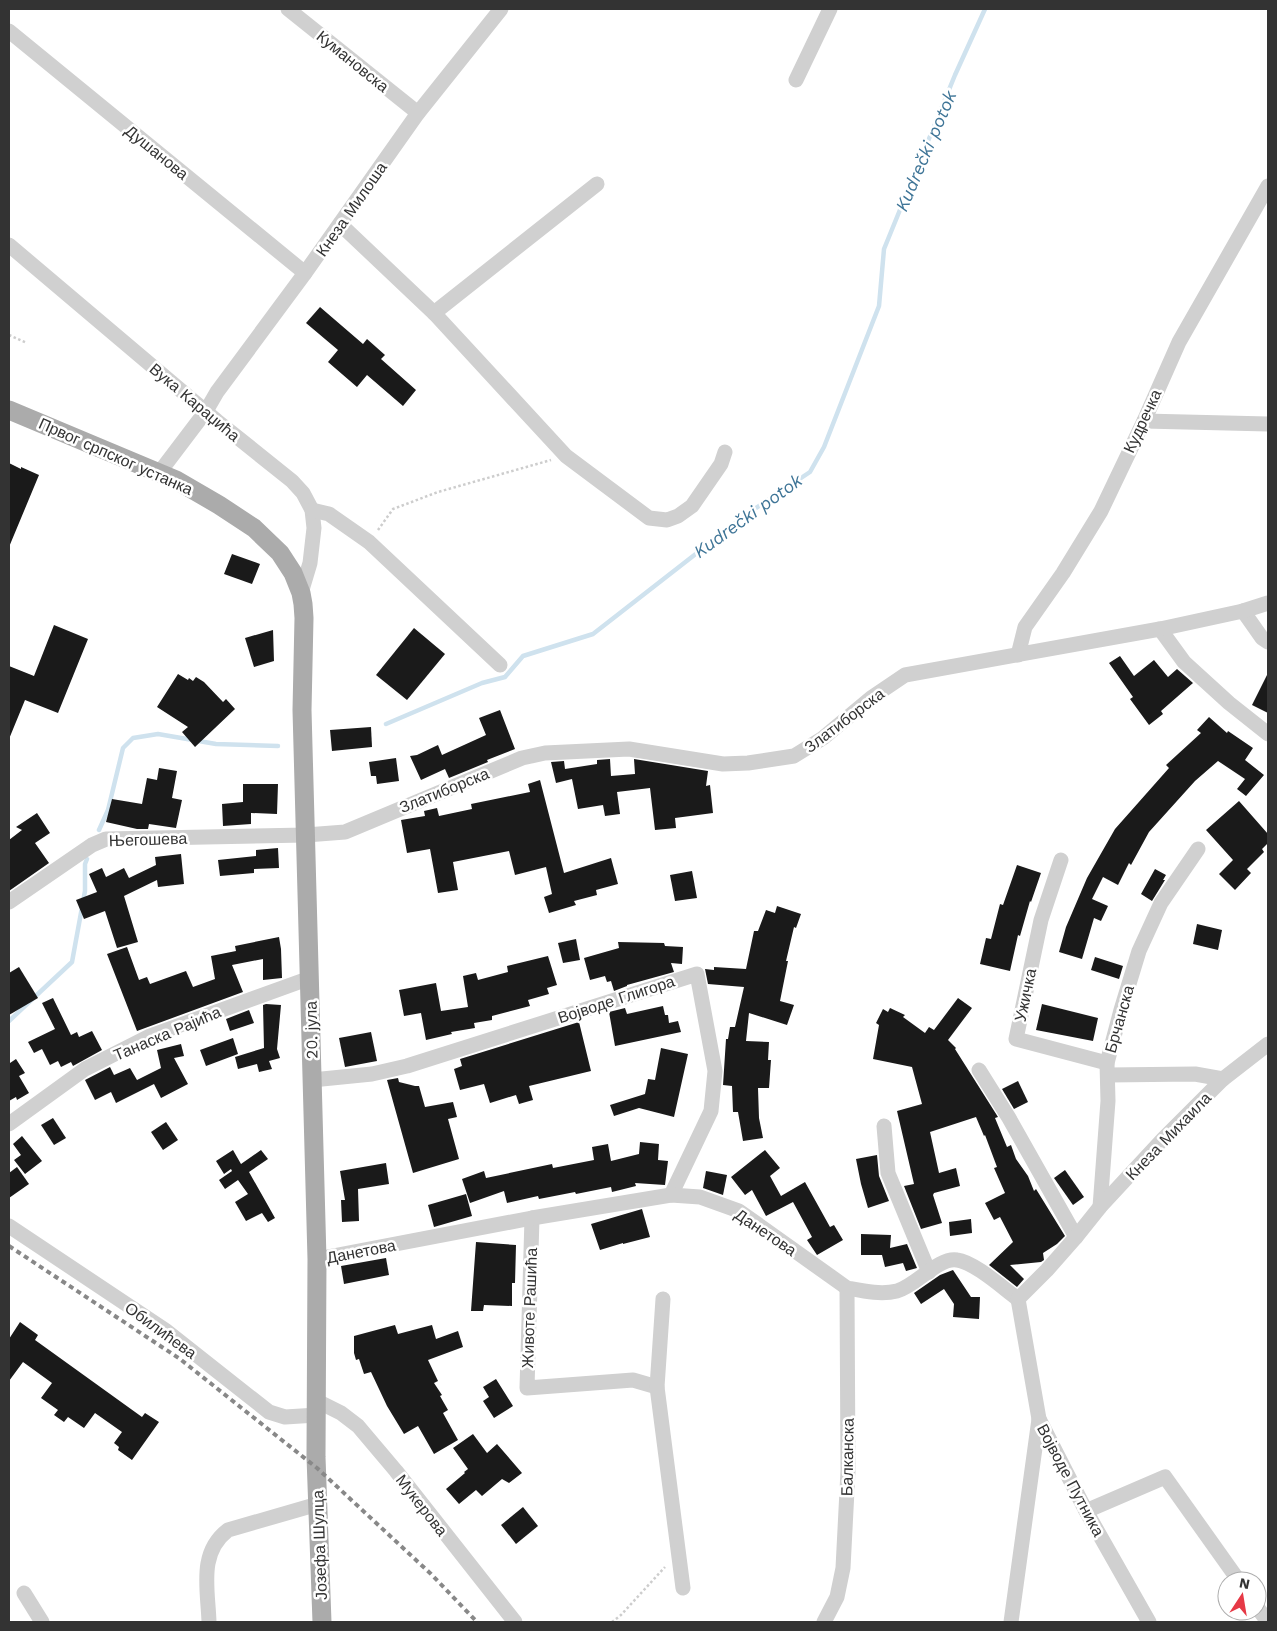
<svg xmlns="http://www.w3.org/2000/svg" width="1277" height="1631" font-family="'Work Sans',sans-serif">
  <style>
    .lines { fill: none; stroke-linecap: round; stroke-linejoin: round }
    .stream { stroke: #cfe2ee; stroke-width: 4.5 }
    .building { fill: #1a1a1a }
    .path { stroke: #cdcdcd; stroke-width: 2.5; stroke-dasharray: 2.5 2.5; stroke-linecap: butt }
    .minor { stroke: #d0d0d0; stroke-width: 15 }
    .major { stroke: #ababab; stroke-width: 19 }
    .rail { stroke: #888; stroke-width: 4; stroke-dasharray: 5 4; stroke-linecap: butt }
    .labels { text-anchor: middle; stroke-width: 5; stroke-linejoin: round; paint-order: stroke }
    .street-label { font-size: 16px; fill: #333; stroke: #fff }
    .water-label { font-size: 18px; font-style: italic; fill: #3f7597; stroke: #fff }
  </style>
  <rect width="100%" height="100%" fill="#fff"/>
  <g class="lines">
    <g class="stream">
      <polyline points="386,724 482,683 505,677 523,656 593,634 747,514 810,472 824,447 879,306 884,249 955,75 985,9"/>
      <polyline points="99,830 108,810 123,748 133,738 158,734 216,744 278,746"/>
      <polyline points="9,1021 72,962 85,891 85,864 87,859"/>
    </g>
  </g>
  <g class="building">
    <polygon points="320,307 363,344 367,339 385,355 381,359 416,390 403,406 367,375 357,387 328,362 338,350 306,323"/>
    <polygon points="9,463 21,469 21,467 39,475 9,547"/>
    <polygon points="232,554 260,564 252,584 224,574"/>
    <polygon points="54,625 88,639 58,713 25,700 9,739 9,666 34,676"/>
    <polygon points="414,628 445,654 407,700 376,675"/>
    <polygon points="273,630 274,661 254,667 245,638"/>
    <polygon points="1120,656 1134,676 1154,660 1168,677 1177,669 1193,683 1161,711 1163,714 1149,725 1130,699 1133,697 1109,663"/>
    <polygon points="1268,673 1268,713 1252,705"/>
    <polygon points="178,674 188,680 189,678 193,681 196,677 204,682 223,702 226,699 235,709 195,747 182,732 188,727 157,707"/>
    <polygon points="500,710 515,749 487,760 488,762 449,778 445,769 421,780 410,756 417,755 438,745 442,755 486,735 479,718"/>
    <polygon points="1209,717 1227,733 1228,731 1253,748 1245,760 1264,775 1246,796 1237,789 1245,779 1218,761 1195,781 1149,832 1131,865 1129,863 1118,885 1103,877 1092,899 1108,906 1101,921 1094,918 1082,959 1059,952 1066,927 1087,878 1115,829 1169,768 1166,765 1201,733 1197,730"/>
    <polygon points="371,727 372,747 332,751 330,730"/>
    <polygon points="396,758 399,781 377,784 376,776 371,776 369,762"/>
    <polygon points="610,759 611,776 635,774 634,759 708,771 706,786 710,785 713,813 675,818 676,828 655,830 650,788 617,792 620,814 605,816 603,805 578,809 572,779 556,783 551,762 564,761 565,769 597,764 597,760"/>
    <polygon points="159,768 177,771 172,798 182,800 176,828 149,824 148,829 137,829 106,822 112,799 142,804 147,778 157,780"/>
    <polygon points="540,780 564,873 611,858 618,884 596,890 597,895 574,901 576,905 549,913 544,897 552,894 546,867 515,875 509,851 453,862 458,890 438,893 430,849 407,853 401,820 425,816 424,811 437,808 439,816 472,809 471,804 530,792 528,784"/>
    <polygon points="243,784 278,784 277,814 251,813 251,824 223,826 222,804 243,802"/>
    <polygon points="1239,801 1268,834 1268,843 1262,849 1264,852 1247,869 1251,873 1235,890 1219,874 1233,860 1206,830"/>
    <polygon points="37,813 50,833 35,843 49,863 9,891 9,840 22,830 16,827"/>
    <polygon points="278,848 279,868 254,869 254,873 220,876 218,860 256,856 256,850"/>
    <polygon points="181,854 184,884 158,887 157,880 124,896 138,942 117,948 105,911 84,919 76,900 97,892 89,874 102,868 106,877 124,868 129,878 156,865 155,857"/>
    <polygon points="1017,865 1041,873 1031,902 1030,901 1020,936 1018,935 1010,971 980,964 986,938 991,939 1000,904 1003,905"/>
    <polygon points="1155,869 1166,875 1163,880 1165,880 1152,901 1141,894"/>
    <polygon points="692,871 697,898 675,901 670,875"/>
    <polygon points="777,906 801,914 796,928 794,927 786,961 788,961 780,1001 794,1005 787,1025 749,1013 746,1041 769,1042 768,1060 771,1060 769,1088 758,1088 759,1118 763,1138 743,1141 738,1112 733,1112 732,1086 723,1085 726,1039 728,1039 730,1027 735,1027 744,987 708,984 705,969 714,970 714,967 746,969 754,931 758,931 766,910 775,913"/>
    <polygon points="1197,924 1222,930 1218,950 1193,944"/>
    <polygon points="279,937 281,949 282,978 263,980 263,959 232,965 243,992 137,1031 107,954 127,947 139,980 147,977 150,984 186,971 193,987 215,979 211,956 236,951 235,946"/>
    <polygon points="576,939 580,960 563,963 558,943"/>
    <polygon points="618,942 664,943 665,946 683,947 682,964 671,963 674,972 627,985 627,986 614,991 611,981 607,982 605,976 590,980 584,958 619,948"/>
    <polygon points="548,956 557,985 547,988 549,994 528,1000 530,1006 492,1016 492,1020 474,1023 475,1028 451,1032 452,1034 426,1040 421,1013 404,1016 399,990 436,983 441,1011 468,1007 463,976 476,973 478,980 508,972 507,966"/>
    <polygon points="1095,957 1123,966 1119,979 1091,970"/>
    <polygon points="19,967 38,998 9,1015 9,973"/>
    <polygon points="53,998 71,1035 77,1032 79,1037 92,1031 102,1050 73,1066 71,1062 61,1067 58,1061 50,1065 42,1049 34,1053 28,1042 55,1029 42,1003"/>
    <polygon points="958,998 972,1008 948,1040 956,1048 955,1049 998,1117 995,1118 1007,1147 1011,1145 1016,1159 1028,1176 1034,1191 1036,1189 1065,1236 1057,1244 1043,1253 1044,1260 1041,1262 1010,1265 1024,1279 1017,1287 989,1265 1013,1242 1000,1217 994,1220 985,1203 1005,1193 994,1168 997,1167 985,1135 984,1136 976,1117 930,1132 939,1173 956,1168 960,1186 934,1193 933,1195 942,1223 921,1229 904,1186 914,1184 897,1111 922,1104 912,1067 873,1059 879,1025 876,1023 883,1009 888,1012 890,1008 905,1015 903,1017 925,1033 929,1027 934,1030"/>
    <polygon points="266,1004 281,1005 277,1049 280,1058 269,1061 272,1069 259,1072 257,1064 238,1069 235,1057 264,1048 263,1005"/>
    <polygon points="1042,1004 1098,1018 1093,1041 1036,1030"/>
    <polygon points="663,1006 665,1015 668,1015 669,1023 678,1021 681,1032 615,1046 609,1012 625,1008 627,1014"/>
    <polygon points="249,1010 254,1023 230,1031 226,1019"/>
    <polygon points="579,1022 591,1071 529,1086 533,1100 519,1104 516,1095 490,1103 484,1084 460,1090 454,1069 462,1066 460,1059"/>
    <polygon points="371,1032 377,1061 345,1067 339,1038"/>
    <polygon points="233,1038 238,1054 206,1066 200,1050"/>
    <polygon points="181,1044 184,1056 174,1058 188,1084 161,1098 154,1084 116,1103 111,1092 95,1100 85,1080 110,1067 114,1075 130,1068 137,1080 161,1068 157,1050"/>
    <polygon points="661,1048 688,1054 674,1117 639,1108 614,1116 610,1105 645,1094 648,1079 655,1080"/>
    <polygon points="16,1059 25,1073 19,1076 29,1093 17,1100 16,1097 9,1101 9,1060 10,1063"/>
    <polygon points="398,1078 399,1082 415,1086 419,1086 425,1107 453,1102 457,1117 448,1119 459,1159 413,1173 387,1080"/>
    <polygon points="1018,1081 1028,1102 1014,1109 1002,1089"/>
    <polygon points="53,1118 66,1138 54,1145 41,1125"/>
    <polygon points="166,1122 178,1140 163,1150 151,1132"/>
    <polygon points="22,1136 42,1161 25,1174 14,1160 21,1155 13,1144"/>
    <polygon points="640,1142 659,1144 658,1160 668,1161 665,1185 635,1183 636,1186 612,1192 611,1187 576,1194 575,1192 539,1199 538,1196 507,1203 504,1191 470,1203 462,1179 484,1171 486,1178 552,1164 553,1168 594,1160 592,1147 608,1144 611,1161 639,1154"/>
    <polygon points="233,1150 241,1164 261,1150 268,1159 249,1172 275,1218 268,1222 262,1213 246,1221 235,1202 248,1194 238,1180 225,1189 219,1180 232,1171 231,1169 224,1174 216,1161"/>
    <polygon points="765,1150 780,1168 770,1176 781,1196 805,1182 830,1227 834,1225 843,1240 817,1255 807,1240 812,1237 793,1202 766,1216 752,1190 745,1195 731,1177"/>
    <polygon points="877,1155 879,1176 889,1201 868,1208 861,1184 856,1159"/>
    <polygon points="386,1163 389,1184 358,1189 359,1221 342,1222 341,1200 345,1200 340,1171"/>
    <polygon points="17,1167 29,1184 9,1198 9,1173"/>
    <polygon points="1065,1170 1084,1197 1073,1205 1054,1178"/>
    <polygon points="706,1171 727,1175 723,1195 703,1188"/>
    <polygon points="466,1194 472,1216 434,1227 428,1205"/>
    <polygon points="642,1209 650,1237 623,1244 623,1243 600,1250 591,1224"/>
    <polygon points="971,1219 972,1233 950,1236 949,1222"/>
    <polygon points="861,1234 891,1235 890,1248 907,1244 917,1268 906,1271 903,1263 885,1267 882,1255 861,1255"/>
    <polygon points="476,1242 516,1245 515,1283 512,1283 512,1306 484,1305 483,1311 471,1311"/>
    <polygon points="386,1258 389,1275 344,1284 341,1266"/>
    <polygon points="953,1270 971,1297 980,1297 979,1319 953,1317 954,1304 944,1289 921,1304 914,1293 940,1275"/>
    <polygon points="20,1322 38,1335 35,1340 142,1417 145,1413 159,1422 132,1460 118,1450 119,1447 114,1443 122,1432 95,1413 84,1428 68,1417 64,1422 54,1415 58,1410 41,1398 52,1383 23,1362 9,1381 9,1339"/>
    <polygon points="395,1325 398,1334 432,1325 436,1339 458,1331 463,1347 428,1360 438,1381 434,1383 442,1395 440,1396 448,1410 443,1413 458,1440 434,1454 418,1426 404,1434 387,1406 371,1372 364,1374 359,1359 356,1360 354,1353 354,1336"/>
    <polygon points="496,1379 513,1406 494,1418 483,1401 489,1397 483,1387"/>
    <polygon points="473,1434 487,1453 497,1444 522,1473 509,1483 502,1479 482,1496 476,1490 459,1504 446,1489 465,1473 464,1472 468,1469 453,1448"/>
    <polygon points="523,1507 538,1526 516,1544 501,1525"/>
  </g>
  <g class="lines">
    <g class="path">
      <polyline points="9,335 27,343"/>
      <polyline points="378,530 393,509 438,492 551,460"/>
      <polyline points="612,1622 621,1615 665,1567"/>
    </g>
    <g class="minor">
      <polyline points="288,9 418,113"/>
      <polyline points="9,31 305,273"/>
      <polyline points="796,80 830,9"/>
      <polyline points="340,224 434,313 566,456 649,518 667,520 678,516 692,506 721,464 725,452"/>
      <polyline points="9,245 217,421 292,481 303,493 312,510 314,528 310,563 301,593"/>
      <polyline points="434,313 597,184"/>
      <polyline points="1144,421 1268,424"/>
      <polyline points="159,473 206,411 217,392 305,273 418,113 501,9"/>
      <polyline points="312,510 329,514 369,542 500,665"/>
      <polyline points="1243,611 1262,638 1268,642"/>
      <polyline points="1160,629 1184,662 1229,703 1268,734"/>
      <polyline points="1018,655 1025,627 1063,573 1101,511 1144,421 1179,342 1268,186"/>
      <polyline points="1061,860 1041,920 1016,1039 1107,1063"/>
      <polyline points="9,902 92,845 106,839 306,835 345,832 522,758 545,753 629,749 723,764 748,763 794,756 823,738 871,698 905,675 1160,629 1243,611 1268,603"/>
      <polyline points="979,1070 1009,1118 1076,1237"/>
      <polyline points="1108,1075 1195,1074 1223,1079"/>
      <polyline points="312,1080 372,1074 407,1066 697,974 715,1071 711,1111 671,1195"/>
      <polyline points="9,1124 85,1069 150,1036 310,978"/>
      <polyline points="884,1126 888,1173 929,1272"/>
      <polyline points="1100,1207 1108,1101 1107,1063 1121,1010 1139,951 1161,903 1198,849"/>
      <polyline points="532,1218 527,1388 633,1380 657,1387"/>
      <polyline points="9,1226 165,1330 269,1412 285,1417 317,1415"/>
      <path d="M317,1259l215,-41 139,-23 29,2 39,14 108,77c16,3 34,7 50,3 19,-5 41,-34 60,-31 17,2 46,28 61,39"/>
      <polyline points="663,1299 657,1387 683,1588"/>
      <polyline points="1018,1299 1047,1270 1076,1237 1100,1207 1163,1139 1223,1079 1268,1044"/>
      <polyline points="1018,1299 1039,1419 1086,1511 1149,1622"/>
      <polyline points="317,1401 341,1413 358,1426 396,1471 515,1622"/>
      <polyline points="1086,1511 1165,1477 1239,1581"/>
      <polyline points="24,1593 42,1622"/>
      <polyline points="1257,1607 1268,1622"/>
      <path d="M209,1622c-1,-33 -11,-69 19,-92l90,-26"/>
      <polyline points="824,1622 837,1597 843,1568 848,1471 847,1288"/>
      <polyline points="1011,1622 1039,1419"/>
    </g>
    <polyline class="major" points="9,410 176,480 219,505 254,528 280,553 293,573 301,593 303,604 304,618 302,710 317,1259 316,1457 322,1622"/>
    <polyline class="rail" points="9,1246 180,1359 317,1468 431,1574 477,1622"/>
  </g>
  <g class="labels">
    <g class="street-label">
      <text transform="translate(353 61) rotate(39)" y="6">Кумановска</text>
      <text transform="translate(157 152) rotate(39)" y="6">Душанова</text>
      <text transform="translate(351 209) rotate(-55)" y="6">Кнеза Милоша</text>
      <text transform="translate(195 402) rotate(40)" y="6">Вука Караџића</text>
      <text transform="translate(1142 421) rotate(-65)" y="6">Кудречка</text>
      <text transform="translate(116 456) rotate(24)" y="6">Првог српског устанка</text>
      <text transform="translate(844 720) rotate(-37)" y="6">Златиборска</text>
      <text transform="translate(444 790) rotate(-22)" y="6">Златиборска</text>
      <text transform="translate(148 839) rotate(-2)" y="6">Његошева</text>
      <text transform="translate(1025 995) rotate(-78)" y="6">Ужичка</text>
      <text transform="translate(616 999) rotate(-18)" y="6">Војводе Глигора</text>
      <text transform="translate(1119 1019) rotate(-74)" y="6">Брчанска</text>
      <text transform="translate(311 1030) rotate(-91)" y="6">20. јула</text>
      <text transform="translate(167 1033) rotate(-23)" y="6">Танаска Рајића</text>
      <text transform="translate(1168 1136) rotate(-46)" y="6">Кнеза Михаила</text>
      <text transform="translate(766 1232) rotate(34)" y="6">Данетова</text>
      <text transform="translate(361 1251) rotate(-11)" y="6">Данетова</text>
      <text transform="translate(529 1308) rotate(-88)" y="6">Животе Рашића</text>
      <text transform="translate(161 1330) rotate(36)" y="6">Обилићева</text>
      <text transform="translate(847 1457) rotate(-89)" y="6">Балканска</text>
      <text transform="translate(1071 1480) rotate(62)" y="6">Војводе Путника</text>
      <text transform="translate(422 1505) rotate(52)" y="6">Мукерова</text>
      <text transform="translate(319 1545) rotate(-92)" y="6">Јозефа Шулца</text>
    </g>
    <g class="water-label">
      <text transform="translate(926 151) rotate(-67)" y="6">Kudrečki potok</text>
      <text transform="translate(748 516) rotate(-36)" y="6">Kudrečki potok</text>
    </g>
  </g>
  <rect width="1277" height="1631" fill="none" stroke="#333333" stroke-width="20"/>
  <g transform="translate(1242 1596) rotate(12)"><circle r="24" fill="#ffffff" stroke="#adadad"/>
  <path d="M0-4L9 19L0 12L-9 19Z" fill="#e63946"/>
  <text y="-8" font-size="14" font-weight="bold" text-anchor="middle" fill="#333333">N</text>
  </g>
</svg>
